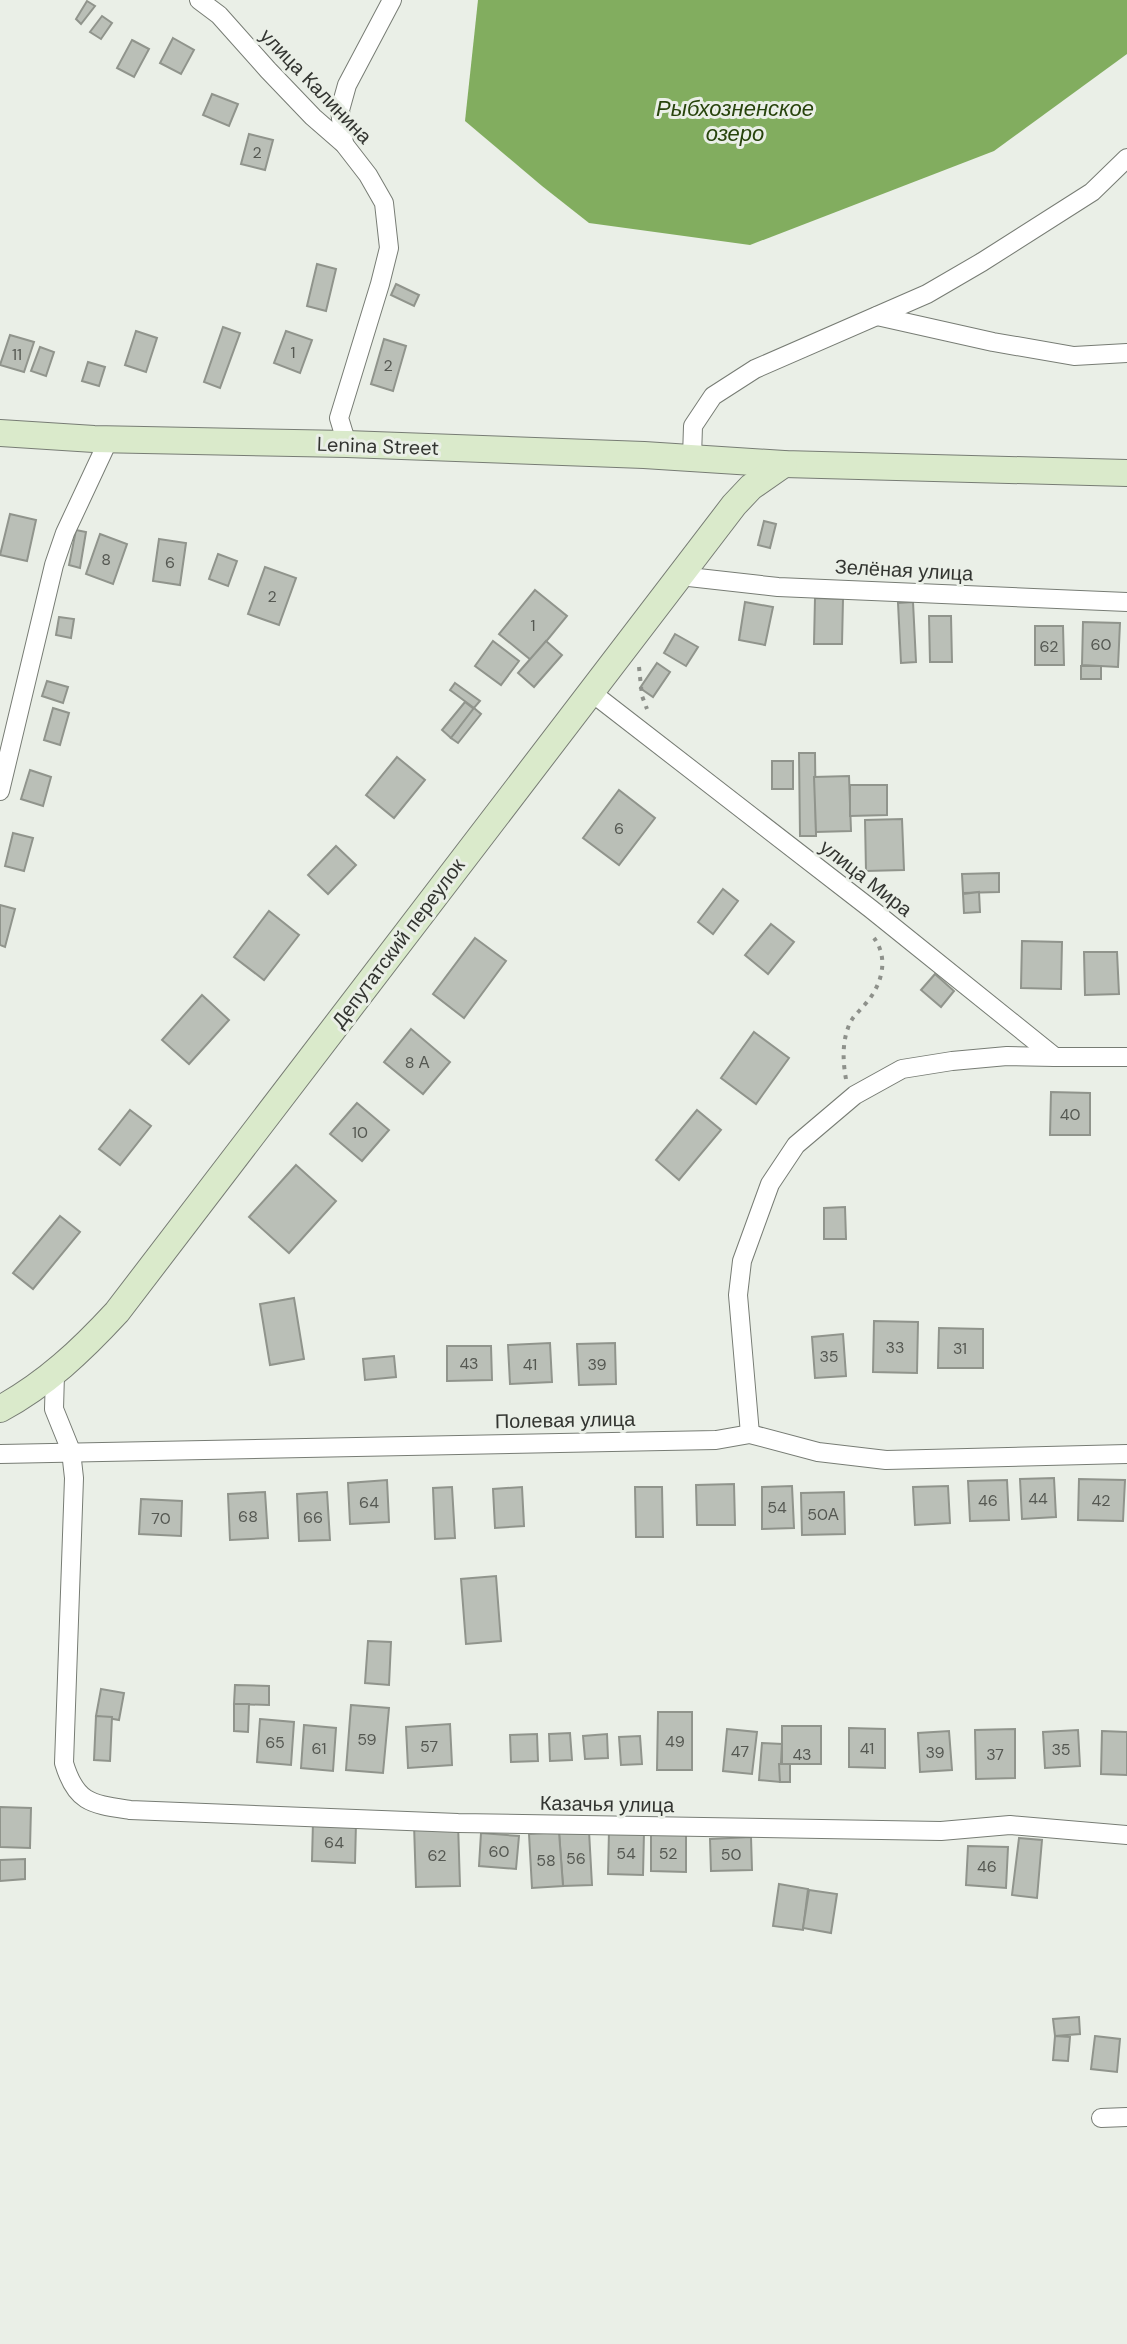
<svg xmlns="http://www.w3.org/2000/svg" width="1127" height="2344" font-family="'DM Sans',sans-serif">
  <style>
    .water { fill: #82ad5f }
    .building { fill: #babfb7; stroke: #90948c; stroke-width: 2 }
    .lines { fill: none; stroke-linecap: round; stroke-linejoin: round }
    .street-casing { stroke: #777c74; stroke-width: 20 }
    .secondary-casing { stroke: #777c74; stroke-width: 28 }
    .path { stroke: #8e918b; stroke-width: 4; stroke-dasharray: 4 6; stroke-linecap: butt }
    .street { stroke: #fff; stroke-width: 18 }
    .secondary { stroke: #daeacb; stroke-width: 26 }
    .labels { text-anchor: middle; stroke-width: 6; stroke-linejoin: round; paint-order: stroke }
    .number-label { font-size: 16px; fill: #555852 }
    .street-label { font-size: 20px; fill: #333531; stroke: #eaefe7 }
    .water-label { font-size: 22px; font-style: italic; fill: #28440c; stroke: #eaefe7 }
  </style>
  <rect width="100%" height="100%" fill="#eaefe7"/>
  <polygon class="water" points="478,0 1127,0 1127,54 994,151 750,245 589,223 542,186 465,121"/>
  <g class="building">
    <polygon points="87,1 95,6 81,24 76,19"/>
    <polygon points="102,16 112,23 101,39 90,32"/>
    <polygon points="173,38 194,50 181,74 160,63"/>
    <polygon points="132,40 149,49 134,77 117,68"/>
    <polygon points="212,94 238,104 229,126 203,115"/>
    <polygon points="249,134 273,140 265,170 241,164"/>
    <polygon points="317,264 336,269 326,311 307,306"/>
    <polygon points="396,284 419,295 414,306 391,295"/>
    <polygon points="223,327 240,333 220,388 204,382"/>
    <polygon points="136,331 157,338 146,372 125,365"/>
    <polygon points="286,331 312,340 300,373 274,363"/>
    <polygon points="10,335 34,342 24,372 0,365"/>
    <polygon points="384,339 406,346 393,391 371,384"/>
    <polygon points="40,347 54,352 46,376 31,371"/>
    <polygon points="88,362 105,367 99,386 82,381"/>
    <polygon points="10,514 36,520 27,561 0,555"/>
    <polygon points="764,521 776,524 770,548 758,545"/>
    <polygon points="76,530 86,532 80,568 69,565"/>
    <polygon points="100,534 127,544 113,584 86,574"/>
    <polygon points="159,539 186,543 180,585 153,581"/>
    <polygon points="218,554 237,561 228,586 209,579"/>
    <polygon points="265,567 296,578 279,625 248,614"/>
    <polygon points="535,590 567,616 531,660 499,634"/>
    <polygon points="815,598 843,599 842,644 814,644"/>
    <polygon points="745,602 773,607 765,645 739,640"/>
    <polygon points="913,602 916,662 901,663 898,603"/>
    <polygon points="929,616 951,616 952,662 930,662"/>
    <polygon points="59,617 74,619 71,638 56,635"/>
    <polygon points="1083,622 1120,623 1118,667 1082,665"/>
    <polygon points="1035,626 1063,626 1064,665 1035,665"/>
    <polygon points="675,634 698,647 686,666 664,653"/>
    <polygon points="493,641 519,661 501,685 475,666"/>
    <polygon points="546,641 562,655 534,687 518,673"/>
    <polygon points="657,663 670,672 653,697 640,688"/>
    <rect x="1081" y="666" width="20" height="13"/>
    <polygon points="47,681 68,687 63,703 42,696"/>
    <polygon points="455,683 480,701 474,708 450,690"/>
    <polygon points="465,702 474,709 451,738 442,730"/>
    <polygon points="53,708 69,713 60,745 44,740"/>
    <polygon points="474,708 481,714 458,743 451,738"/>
    <polygon points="799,753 815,753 816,836 800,836"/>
    <polygon points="397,757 425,780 394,818 366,795"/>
    <rect x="772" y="761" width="21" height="28"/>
    <polygon points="30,770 51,777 43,806 21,799"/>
    <polygon points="849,776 851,831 816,832 814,777"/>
    <polygon points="850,785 887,785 887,815 850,816"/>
    <polygon points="619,790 655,818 619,865 583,838"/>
    <polygon points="902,819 904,870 866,871 865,820"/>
    <polygon points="13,833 33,838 24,871 5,866"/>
    <polygon points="336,846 356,865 328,894 308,875"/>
    <polygon points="999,873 999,892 963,893 962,874"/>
    <polygon points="723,889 738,901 713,934 698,922"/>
    <polygon points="979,892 980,912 964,913 963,894"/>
    <polygon points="0,905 15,909 5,947 0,945"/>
    <polygon points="269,911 299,935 264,980 234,957"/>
    <polygon points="771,924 794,942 768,974 745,955"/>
    <polygon points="475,938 506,961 464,1018 433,994"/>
    <polygon points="1022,941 1062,942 1061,989 1021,988"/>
    <polygon points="1084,952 1117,952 1119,994 1085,995"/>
    <polygon points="935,974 954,991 941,1007 921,990"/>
    <polygon points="202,995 229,1020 189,1064 162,1040"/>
    <polygon points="411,1029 450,1062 423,1094 384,1062"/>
    <polygon points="754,1032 789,1058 756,1104 721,1078"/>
    <polygon points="1051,1092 1090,1093 1090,1135 1050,1135"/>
    <polygon points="357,1103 389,1130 362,1161 330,1134"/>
    <polygon points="130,1110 151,1126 120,1165 99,1149"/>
    <polygon points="697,1110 721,1130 679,1180 656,1160"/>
    <polygon points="296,1165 336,1201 289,1253 249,1217"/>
    <polygon points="845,1207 846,1239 824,1239 824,1208"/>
    <polygon points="60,1216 80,1232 33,1289 13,1273"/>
    <polygon points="294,1298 304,1359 270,1365 260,1304"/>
    <polygon points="874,1321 918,1322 917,1373 873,1372"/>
    <polygon points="939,1328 983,1329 983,1368 938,1368"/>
    <polygon points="843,1334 846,1376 815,1378 812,1337"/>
    <polygon points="550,1343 552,1382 510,1384 508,1345"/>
    <polygon points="615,1343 616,1384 579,1385 577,1344"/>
    <polygon points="447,1346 491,1346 492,1380 447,1381"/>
    <polygon points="394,1356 396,1377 365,1380 363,1359"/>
    <polygon points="1054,1478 1056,1517 1022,1519 1020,1479"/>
    <polygon points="1079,1479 1125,1480 1123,1521 1078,1520"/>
    <polygon points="387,1480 389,1522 350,1524 348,1483"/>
    <polygon points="1007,1480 1009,1520 970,1521 968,1481"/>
    <polygon points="734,1484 735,1525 697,1525 696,1485"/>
    <polygon points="792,1486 794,1528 762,1529 762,1487"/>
    <polygon points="948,1486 950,1523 915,1525 913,1487"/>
    <polygon points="452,1487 455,1538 435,1539 433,1488"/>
    <polygon points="522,1487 524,1526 495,1528 493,1489"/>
    <polygon points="635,1487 662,1487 663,1537 636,1537"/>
    <polygon points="265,1492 268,1538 230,1540 228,1494"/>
    <polygon points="327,1492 330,1540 299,1541 297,1494"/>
    <polygon points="844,1492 845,1534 802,1535 801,1493"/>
    <polygon points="141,1499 182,1501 181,1536 139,1534"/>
    <polygon points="496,1576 501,1641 466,1644 461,1579"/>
    <polygon points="368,1641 391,1642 389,1685 365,1683"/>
    <polygon points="235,1685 269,1686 269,1705 234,1704"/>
    <polygon points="101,1689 124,1693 119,1720 96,1716"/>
    <polygon points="234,1704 249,1704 248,1732 234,1731"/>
    <polygon points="351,1705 389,1708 383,1773 346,1770"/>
    <polygon points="658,1712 692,1712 692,1770 657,1770"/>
    <polygon points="96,1716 112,1717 110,1761 94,1760"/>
    <polygon points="260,1719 294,1722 291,1765 257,1762"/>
    <polygon points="450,1724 452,1765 408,1768 406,1727"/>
    <polygon points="304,1725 336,1728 333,1771 301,1768"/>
    <rect x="782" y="1726" width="39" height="38"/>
    <polygon points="849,1728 885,1729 885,1768 849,1767"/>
    <polygon points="727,1729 757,1732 752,1774 723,1771"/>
    <polygon points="1015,1729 1015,1778 976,1779 975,1730"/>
    <polygon points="1078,1730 1080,1766 1045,1768 1043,1732"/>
    <polygon points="949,1731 952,1770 920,1772 918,1733"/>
    <polygon points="1102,1731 1127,1732 1127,1775 1101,1774"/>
    <polygon points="570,1733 572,1760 550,1761 549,1734"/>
    <polygon points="537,1734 538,1761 511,1762 510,1735"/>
    <polygon points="607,1734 608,1758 585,1759 583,1736"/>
    <polygon points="640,1736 642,1764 621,1765 619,1737"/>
    <polygon points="762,1743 782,1744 780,1782 759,1780"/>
    <polygon points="779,1764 790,1764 790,1782 780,1782"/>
    <polygon points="0,1807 31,1808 30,1848 0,1847"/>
    <polygon points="313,1821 356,1823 355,1863 312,1861"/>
    <polygon points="458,1823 460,1886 416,1887 414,1824"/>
    <polygon points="589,1831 592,1885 563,1886 559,1832"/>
    <polygon points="609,1831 644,1832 643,1875 608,1874"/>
    <polygon points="559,1832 563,1886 532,1888 529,1834"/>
    <polygon points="481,1833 519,1836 516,1869 479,1866"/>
    <polygon points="651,1834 686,1835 686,1872 651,1871"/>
    <polygon points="751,1837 752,1870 711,1871 710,1839"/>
    <polygon points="1019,1838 1042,1840 1037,1898 1012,1895"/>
    <polygon points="968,1846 1008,1847 1006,1888 966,1885"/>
    <polygon points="25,1859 25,1879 0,1881 0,1860"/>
    <polygon points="779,1884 808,1889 803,1930 773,1926"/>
    <polygon points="809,1890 837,1894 831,1933 803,1928"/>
    <polygon points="1079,2017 1080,2034 1055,2036 1053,2019"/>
    <polygon points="1055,2036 1070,2037 1068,2061 1053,2060"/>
    <polygon points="1095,2036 1120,2039 1117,2072 1091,2069"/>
  </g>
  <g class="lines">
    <defs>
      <g id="street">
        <polyline points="199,0 219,15 268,70 313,117 344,144 368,175 384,203 389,248 380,284 339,418 347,444"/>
        <polyline points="344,144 340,110 347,85 392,0"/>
        <polyline points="877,316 993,342 1074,356 1127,353"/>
        <polyline points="692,457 693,426 713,396 755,369 927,294 982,262 1092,192 1127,158"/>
        <polyline points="680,576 778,587 1127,602"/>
        <polyline points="591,692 871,909 1055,1057 1127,1057"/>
        <polyline points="0,791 54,565 65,533 109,439"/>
        <path d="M55,1374l-1,35 17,42 3,27 -10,285c12,40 27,41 66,47l328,13 483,8 69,-6 117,10"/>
        <polyline points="750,1434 738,1295 742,1261 770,1184 796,1145 855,1095 902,1069 952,1061 1007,1056 1055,1057"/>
        <polyline points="0,1454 716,1440 750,1434 818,1452 886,1460 1127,1454"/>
        <polyline points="1101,2118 1127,2117"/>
      </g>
      <g id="secondary">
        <polyline points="0,433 94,439 347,444 644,455 784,464 1127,473"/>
        <path d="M0,1409c46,-25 81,-58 117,-97l617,-807 17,-18 33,-23"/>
      </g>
    </defs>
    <use href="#street" class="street-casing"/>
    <use href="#secondary" class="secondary-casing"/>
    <g class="path">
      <polyline points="639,667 642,696 647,709"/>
      <path d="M846,1079c-3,-16 -4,-35 2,-51 3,-11 12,-17 19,-26 15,-18 22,-44 7,-64"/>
    </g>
    <use href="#street" class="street"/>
    <use href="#secondary" class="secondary"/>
  </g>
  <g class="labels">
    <g class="number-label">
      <text x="257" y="158">2</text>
      <text x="293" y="358">1</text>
      <text x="17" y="360">11</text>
      <text x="388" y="371">2</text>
      <text x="106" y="565">8</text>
      <text x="170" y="568">6</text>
      <text x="272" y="602">2</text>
      <text x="533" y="631">1</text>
      <text x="1101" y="650">60</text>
      <text x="1049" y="652">62</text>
      <text x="619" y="834">6</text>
      <text x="417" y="1068">8 А</text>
      <text x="1070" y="1120">40</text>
      <text x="360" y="1138">10</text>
      <text x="895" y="1353">33</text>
      <text x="960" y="1354">31</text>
      <text x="829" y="1362">35</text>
      <text x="469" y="1369">43</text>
      <text x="530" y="1370">41</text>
      <text x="597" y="1370">39</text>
      <text x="1038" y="1504">44</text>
      <text x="988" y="1506">46</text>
      <text x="1101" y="1506">42</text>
      <text x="369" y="1508">64</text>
      <text x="777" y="1513">54</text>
      <text x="823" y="1520">50А</text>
      <text x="248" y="1522">68</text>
      <text x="313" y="1523">66</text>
      <text x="161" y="1524">70</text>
      <text x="367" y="1745">59</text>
      <text x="675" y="1747">49</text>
      <text x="275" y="1748">65</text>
      <text x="429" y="1752">57</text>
      <text x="319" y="1754">61</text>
      <text x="867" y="1754">41</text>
      <text x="1061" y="1755">35</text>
      <text x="740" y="1757">47</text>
      <text x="935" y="1758">39</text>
      <text x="802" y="1760">43</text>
      <text x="995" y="1760">37</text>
      <text x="334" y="1848">64</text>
      <text x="499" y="1857">60</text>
      <text x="626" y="1859">54</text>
      <text x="668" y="1859">52</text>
      <text x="731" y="1860">50</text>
      <text x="437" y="1861">62</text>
      <text x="576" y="1864">56</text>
      <text x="546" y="1866">58</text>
      <text x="987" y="1872">46</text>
    </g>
    <g class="street-label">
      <text transform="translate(316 86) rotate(46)" y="7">улица Калинина</text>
      <text transform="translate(378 446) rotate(2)" y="7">Lenina Street</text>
      <text transform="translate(904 570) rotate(3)" y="7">Зелёная улица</text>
      <text transform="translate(866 878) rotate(38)" y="7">улица Мира</text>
      <text transform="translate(398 943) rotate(-53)" y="7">Депутатский переулок</text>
      <text transform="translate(565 1420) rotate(-1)" y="7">Полевая улица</text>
      <text transform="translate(607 1804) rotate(1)" y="7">Казачья улица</text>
    </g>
    <g class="water-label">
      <text x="735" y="116">Рыбхозненское<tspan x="735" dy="25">озеро</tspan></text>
    </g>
  </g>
</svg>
